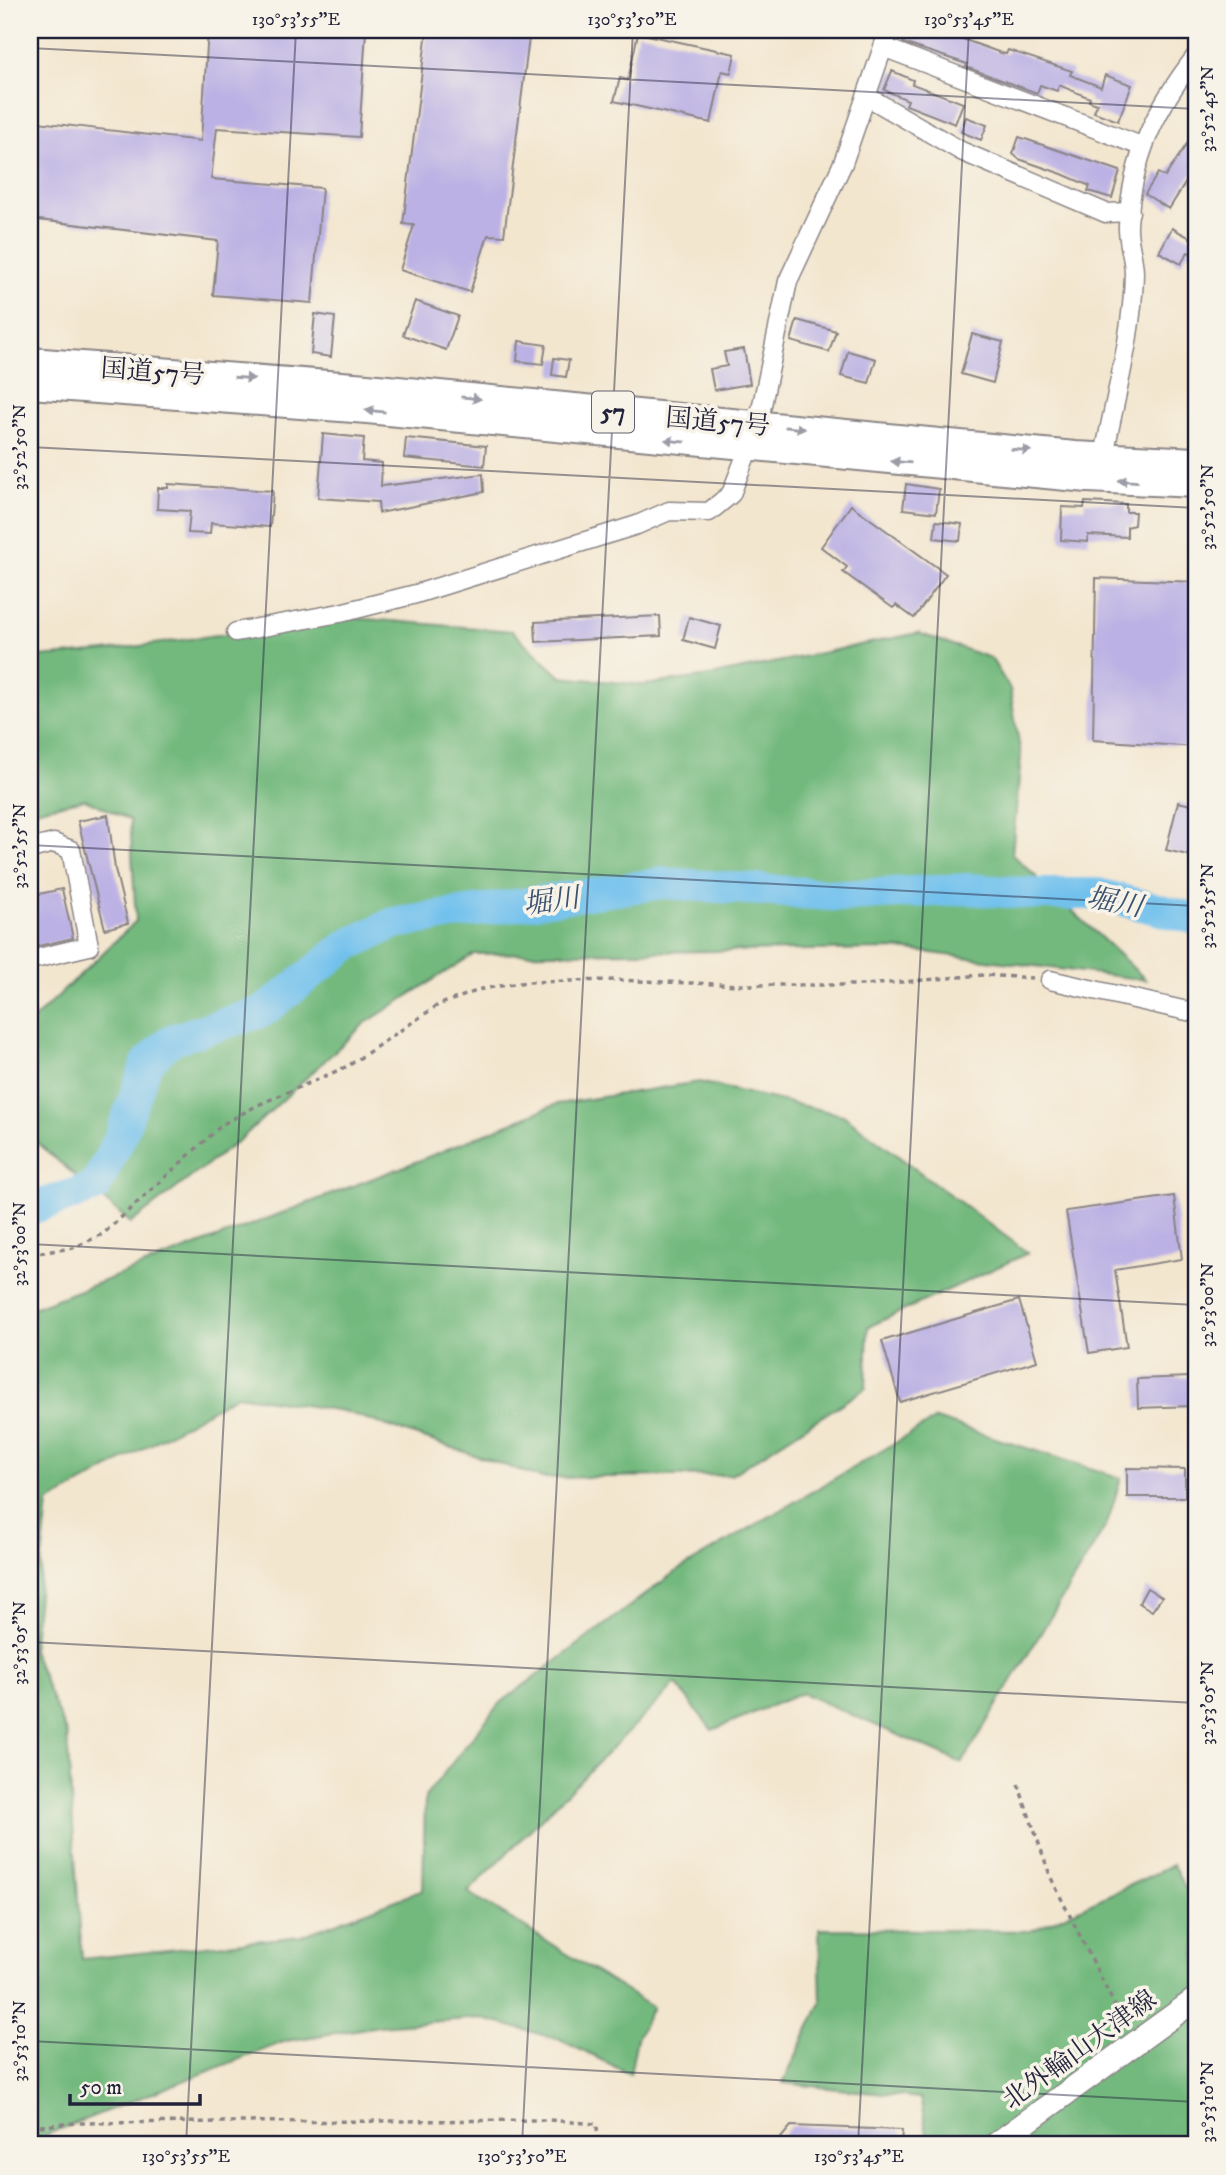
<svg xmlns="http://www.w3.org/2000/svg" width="1226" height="2175" font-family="'IM FELL DW Pica','Noto Serif JP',serif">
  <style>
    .forest { fill: #73b97e; stroke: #4a6e5c; stroke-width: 2 }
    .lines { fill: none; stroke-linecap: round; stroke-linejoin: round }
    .river { stroke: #72c1ed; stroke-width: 32 }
    .building { fill: #bbb1e4 }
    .minor-casing { stroke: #8a8485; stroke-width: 21 }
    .major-casing { stroke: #8a8485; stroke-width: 26 }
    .highway-casing { stroke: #8a8485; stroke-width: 30 }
    .path { stroke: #8a8485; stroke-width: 3.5; stroke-dasharray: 5 5; stroke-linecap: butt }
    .minor { stroke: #fff; stroke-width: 18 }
    .major { stroke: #fff; stroke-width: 23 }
    .highway { stroke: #fff; stroke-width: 26 }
    .oneway { fill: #9c9ca7 }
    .ticks { fill: none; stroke: #22223b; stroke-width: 2; stroke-opacity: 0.45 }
    .labels { text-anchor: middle; stroke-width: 7; stroke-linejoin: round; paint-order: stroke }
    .shield { fill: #f7f3e8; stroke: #62616f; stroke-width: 2 }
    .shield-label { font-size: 24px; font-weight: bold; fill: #22223b }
    .street-label { font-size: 26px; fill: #22223b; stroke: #f7f3e8 }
    .water-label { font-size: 28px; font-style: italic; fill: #3a5270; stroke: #f7f3e8 }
    .neatline { fill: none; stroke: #22223b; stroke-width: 2.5 }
    .ticks-label { font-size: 18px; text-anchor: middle; fill: #22223b }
  </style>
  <rect width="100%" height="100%" fill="#f7f3e8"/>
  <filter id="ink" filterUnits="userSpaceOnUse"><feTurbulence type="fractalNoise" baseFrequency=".0143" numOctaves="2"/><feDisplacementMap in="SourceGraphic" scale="14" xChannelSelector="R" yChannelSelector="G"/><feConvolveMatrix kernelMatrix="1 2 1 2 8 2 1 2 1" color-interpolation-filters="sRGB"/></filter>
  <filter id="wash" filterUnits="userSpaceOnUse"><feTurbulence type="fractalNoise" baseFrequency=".00686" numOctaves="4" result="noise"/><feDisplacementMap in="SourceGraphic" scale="28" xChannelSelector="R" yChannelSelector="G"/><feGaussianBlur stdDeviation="1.57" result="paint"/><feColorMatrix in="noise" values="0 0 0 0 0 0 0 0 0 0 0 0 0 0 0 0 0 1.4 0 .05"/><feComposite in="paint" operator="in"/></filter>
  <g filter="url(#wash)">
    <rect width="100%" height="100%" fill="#f3e6cf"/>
    <g class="forest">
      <polygon points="343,617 512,631 561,677 644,685 709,676 918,633 991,658 1010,689 1021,756 1012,854 1146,980 899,949 474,954 364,1024 242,1138 131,1223 30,1137 30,1023 136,921 130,820 85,799 30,811 30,658 105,651"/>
      <polygon points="699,1082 843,1115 1028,1253 868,1327 866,1388 731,1475 542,1478 343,1411 237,1395 48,1503 32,1650 67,1735 82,1959 301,1936 423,1890 425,1797 499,1704 675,1572 936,1419 1121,1478 1107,1524 962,1763 802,1693 712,1730 676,1684 468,1892 652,2007 637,2038 630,2074 558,2039 480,2018 379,2026 286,2041 30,2141 30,1309 413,1163 557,1104"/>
      <polygon points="1173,1865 1196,1908 1196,2145 929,2145 920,2098 783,2083 821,2003 819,1929 1031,1931"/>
    </g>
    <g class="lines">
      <polyline class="river" points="30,1209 95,1187 121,1135 147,1063 171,1040 264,1011 346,946 394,923 663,883 845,896 968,889 1035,894 1098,894 1196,919"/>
    </g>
    <g id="blocks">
      <g class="building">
        <polygon points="208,30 366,31 359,137 217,128 211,179 322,188 312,303 213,295 218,241 30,219 30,121 201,141"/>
        <polygon points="427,30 530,30 504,236 488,235 470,292 400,270 414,225 403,224"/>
        <polygon points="908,30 938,30 1001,53 1006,54 1008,50 1072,71 1070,75 1101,87 1105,75 1132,85 1118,121 1094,112 1097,104 1089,101 1090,98 1059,85 1057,91 1040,85 1037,93 966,67 967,64 903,43"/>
        <polygon points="638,33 735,54 731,73 722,71 711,123 614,101 620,78 628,80"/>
        <polygon points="892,71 913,80 912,84 963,103 955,124 906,105 908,100 884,90"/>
        <polygon points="966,117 987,125 981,140 961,132"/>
        <polygon points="1196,130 1196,178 1191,174 1169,209 1145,194 1158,173 1165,177"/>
        <polygon points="1019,137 1120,171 1112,198 1088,191 1090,186 1062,174 1019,159 1013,154"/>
        <polygon points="1172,228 1196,241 1196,256 1188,252 1181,264 1159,252"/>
        <polygon points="415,301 458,316 446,350 403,335"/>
        <polygon points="315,314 335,317 331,357 311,354"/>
        <polygon points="797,320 836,331 829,352 791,341"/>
        <polygon points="972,334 1003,342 993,383 961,374"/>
        <polygon points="519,341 546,345 543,364 517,361"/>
        <polygon points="744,349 750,384 714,390 710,369 727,366 724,352"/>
        <polygon points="848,351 876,359 869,383 841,376"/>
        <polygon points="554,358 569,360 566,377 552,375"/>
        <polygon points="323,434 364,438 362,461 382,463 381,486 483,474 484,492 379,513 378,502 318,498"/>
        <polygon points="406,438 486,446 484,466 404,458"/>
        <polygon points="168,484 273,491 270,527 211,523 210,534 188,533 190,511 157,509 158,488 168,488"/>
        <polygon points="906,484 939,489 936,513 903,509"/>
        <polygon points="1085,502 1126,504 1126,512 1135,512 1134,525 1127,527 1127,537 1088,535 1088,542 1061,540 1062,507 1084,508"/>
        <polygon points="851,505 946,574 914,618 896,605 893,608 843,572 847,567 821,547"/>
        <polygon points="936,521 962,524 960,541 934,538"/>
        <polygon points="1096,578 1196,582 1196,747 1093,740"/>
        <polygon points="660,616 661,636 536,642 535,622"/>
        <polygon points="689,617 721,626 715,649 683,640"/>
        <polygon points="1178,802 1196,806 1196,857 1166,850"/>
        <polygon points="108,815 115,869 128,923 105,929 78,821"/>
        <polygon points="62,889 73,938 30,948 30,896"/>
        <polygon points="1174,1196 1182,1259 1115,1270 1127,1347 1089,1353 1066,1211"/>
        <polygon points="1019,1300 1037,1361 900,1402 882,1341"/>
        <polygon points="1191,1377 1192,1406 1138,1408 1137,1379"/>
        <polygon points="1127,1468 1185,1469 1185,1497 1127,1497"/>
        <polygon points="1147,1588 1162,1597 1152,1611 1139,1603"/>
        <polygon points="791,2126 902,2130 901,2145 775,2145"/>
      </g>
    </g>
  </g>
  <g filter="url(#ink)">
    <use href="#blocks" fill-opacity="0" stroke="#8a8485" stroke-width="2"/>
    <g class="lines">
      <defs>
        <g id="minor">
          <polyline points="883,47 1141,146"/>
          <polyline points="868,97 961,151 1106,213 1130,212"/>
          <path d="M1104,456c11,-59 29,-122 30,-183 0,-16 -7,-32 -6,-48 4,-68 27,-116 68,-169"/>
          <polyline points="236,632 340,613 416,594 637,525 669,511 709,512 731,494 758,424 788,281 843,163 889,30"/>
          <polyline points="30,849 54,843 71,850 89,946 30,960"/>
          <polyline points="1050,980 1196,1013"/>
        </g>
        <polyline id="major" points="995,2145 1196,1999"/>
        <g id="highway">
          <polyline points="30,361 367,387 1075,455 1196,461"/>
          <polyline points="30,385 367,410 1088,479 1196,484"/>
        </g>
      </defs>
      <use href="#minor" class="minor-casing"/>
      <use href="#major" class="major-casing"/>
      <use href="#highway" class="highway-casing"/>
      <g class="path">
        <polyline points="30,1254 73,1248 103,1234 223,1124 258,1105 348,1066 438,1005 482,989 526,982 615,980 741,985 866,985 983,975 1034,978"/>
        <polyline points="1018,1784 1051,1878 1126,2028"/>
        <polyline points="30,2127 75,2123 549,2120 597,2124 598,2145"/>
      </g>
      <use href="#minor" class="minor"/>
      <use href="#major" class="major"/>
      <use href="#highway" class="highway"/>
    </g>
    <defs><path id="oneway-solid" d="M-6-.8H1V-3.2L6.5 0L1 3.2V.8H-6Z" transform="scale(1.75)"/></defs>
    <g class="oneway">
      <use href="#oneway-solid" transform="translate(244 378) rotate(4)"/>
      <use href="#oneway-solid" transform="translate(471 398) rotate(6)"/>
      <use href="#oneway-solid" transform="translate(375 411) rotate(-174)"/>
      <use href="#oneway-solid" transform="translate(795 428) rotate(6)"/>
      <use href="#oneway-solid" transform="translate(675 441) rotate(-174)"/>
      <use href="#oneway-solid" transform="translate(1021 450) rotate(5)"/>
      <use href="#oneway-solid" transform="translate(901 462) rotate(-175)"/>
      <use href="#oneway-solid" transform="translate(1128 481) rotate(-177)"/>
    </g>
  </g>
  <path class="ticks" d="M30,48l1166,61M30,447l1166,61M30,845l1166,61M30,1244l1166,61M30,1642l1166,61M30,2041l1166,61M186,2145l110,-2115M522,2145l111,-2115M858,2145l111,-2115M1194,2145l2,-35"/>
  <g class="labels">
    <rect class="shield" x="592" y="391.5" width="42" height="41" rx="5"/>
    <g class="shield-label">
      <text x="613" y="420">57</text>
    </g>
    <g class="street-label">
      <text transform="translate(153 371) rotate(4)" y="9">国道57号</text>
      <text transform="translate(718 421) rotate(5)" y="9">国道57号</text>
      <text transform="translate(1079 2049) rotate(-36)" y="9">北外輪山大津線</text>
    </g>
    <g class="water-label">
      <text transform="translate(551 900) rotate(-8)" y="10">堀川</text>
      <text transform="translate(1115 901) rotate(11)" y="10">堀川</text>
    </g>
  </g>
  <rect width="1226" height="2175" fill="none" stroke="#f7f3e8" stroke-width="77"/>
  <path d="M70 2094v10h130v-10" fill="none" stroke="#22223b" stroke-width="3.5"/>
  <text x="80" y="2094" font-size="21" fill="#22223b" stroke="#f7f3e8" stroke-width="5" paint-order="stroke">50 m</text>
  <rect x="38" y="38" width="1150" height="2098" class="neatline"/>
  <g class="ticks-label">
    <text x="296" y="25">130°53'55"E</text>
    <text x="632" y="25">130°53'50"E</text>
    <text x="969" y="25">130°53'45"E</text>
    <text transform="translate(1207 109) rotate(-90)" y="6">32°52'45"N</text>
    <text transform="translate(19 447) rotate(-90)" y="6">32°52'50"N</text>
    <text transform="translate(1207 507) rotate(-90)" y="6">32°52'50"N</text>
    <text transform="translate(19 846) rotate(-90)" y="6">32°52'55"N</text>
    <text transform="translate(1207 906) rotate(-90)" y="6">32°52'55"N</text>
    <text transform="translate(19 1244) rotate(-90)" y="6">32°53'00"N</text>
    <text transform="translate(1207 1305) rotate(-90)" y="6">32°53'00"N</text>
    <text transform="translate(19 1643) rotate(-90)" y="6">32°53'05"N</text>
    <text transform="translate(1207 1703) rotate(-90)" y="6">32°53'05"N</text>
    <text transform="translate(19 2041) rotate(-90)" y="6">32°53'10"N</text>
    <text transform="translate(1207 2102) rotate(-90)" y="6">32°53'10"N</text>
    <text x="186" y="2162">130°53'55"E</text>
    <text x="522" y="2162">130°53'50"E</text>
    <text x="859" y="2162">130°53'45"E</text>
  </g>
</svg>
